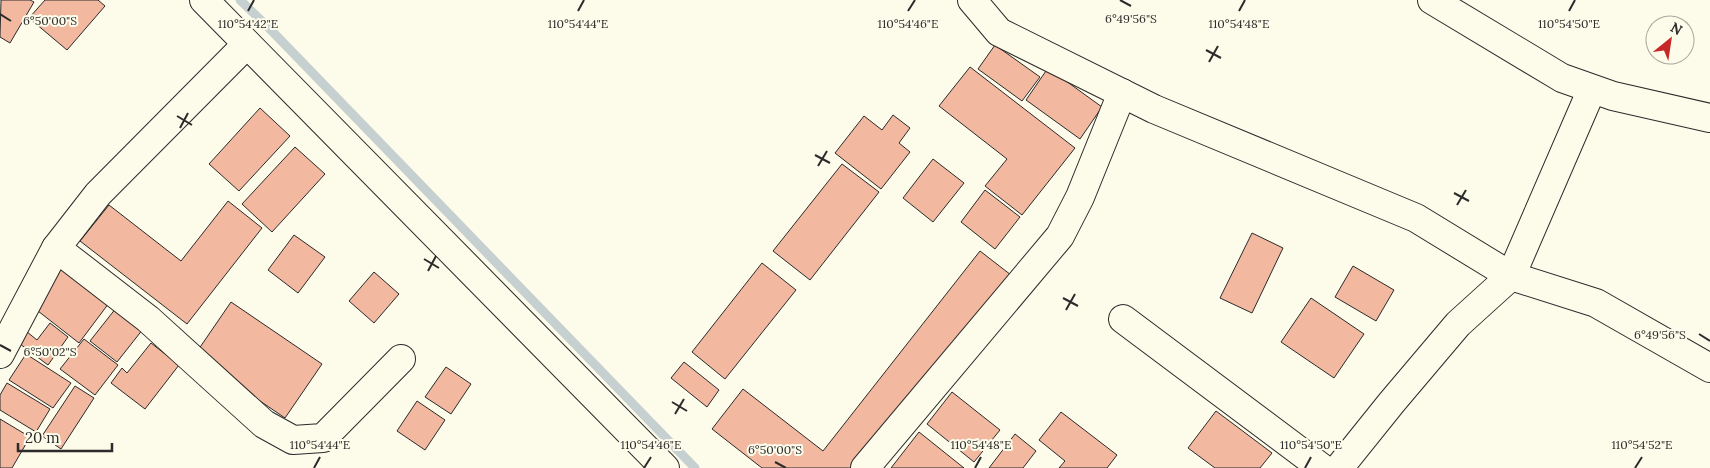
<svg xmlns="http://www.w3.org/2000/svg" width="1710" height="468" font-family="Lora,serif">
  <style>
    .lines { fill: none; stroke-linecap: round; stroke-linejoin: round }
    .stream { stroke: #c7d0d0; stroke-width: 9 }
    .building { fill: #f2b8a0; stroke: #2b2b2b }
    .minor-casing { stroke: #2b2b2b; stroke-width: 30 }
    .minor { stroke: #fdfbea; stroke-width: 28 }
    .ticks { fill: none; stroke: #2b2b2b; stroke-width: 2 }
    .ticks-label { font-size: 12px; text-anchor: middle; fill: #2b2b2b; stroke: #fdfbea; stroke-width: 4; stroke-linejoin: round; paint-order: stroke }
  </style>
  <rect width="100%" height="100%" fill="#fdfbea"/>
  <g class="lines">
    <polyline class="stream" points="240,0 268,27 695,468"/>
  </g>
  <g class="building">
    <polygon points="1,0 30,0 34,2 10,43 0,37"/>
    <polygon points="45,0 98,0 105,6 67,50 29,18"/>
    <polygon points="995,45 1040,77 1022,101 978,69"/>
    <polygon points="970,67 1075,148 1022,215 985,186 1007,159 939,106"/>
    <polygon points="1048,68 1102,107 1080,139 1026,100"/>
    <polygon points="260,108 290,136 239,191 209,164"/>
    <polygon points="893,115 910,128 899,143 910,152 881,189 835,153 864,116 882,130"/>
    <polygon points="295,147 325,174 272,232 242,204"/>
    <polygon points="933,159 964,183 933,222 903,198"/>
    <polygon points="842,164 879,192 810,280 773,251"/>
    <polygon points="985,190 1020,217 995,249 961,222"/>
    <polygon points="228,201 262,228 187,324 80,241 109,205 181,261"/>
    <polygon points="1252,233 1283,248 1252,313 1220,298"/>
    <polygon points="294,235 325,257 298,293 268,270"/>
    <polygon points="980,251 1011,275 859,468 762,468 712,429 743,389 823,451"/>
    <polygon points="762,263 796,290 725,379 692,352"/>
    <polygon points="59,265 109,303 79,343 29,304"/>
    <polygon points="1353,266 1394,290 1376,321 1335,297"/>
    <polygon points="374,272 399,294 374,323 349,301"/>
    <polygon points="1311,298 1364,334 1334,378 1281,342"/>
    <polygon points="231,302 322,364 285,418 194,356"/>
    <polygon points="120,303 147,324 117,362 90,341"/>
    <polygon points="50,323 68,337 48,365 12,338 21,327 37,340"/>
    <polygon points="84,339 118,365 95,395 60,369"/>
    <polygon points="151,343 179,365 145,409 111,383 122,368 127,373"/>
    <polygon points="26,354 71,383 53,408 9,380"/>
    <polygon points="684,362 719,390 707,407 671,378"/>
    <polygon points="446,367 471,384 451,414 425,397"/>
    <polygon points="7,383 50,409 36,432 0,410 0,395"/>
    <polygon points="75,386 94,398 61,449 42,436"/>
    <polygon points="952,392 1000,430 974,462 927,424"/>
    <polygon points="417,401 445,420 425,450 397,431"/>
    <polygon points="1216,411 1272,453 1260,468 1215,468 1188,448"/>
    <polygon points="1061,412 1117,455 1107,468 1059,468 1065,461 1039,440"/>
    <polygon points="0,419 30,437 12,468 0,468"/>
    <polygon points="919,432 964,468 891,468"/>
    <polygon points="1015,434 1036,451 1023,468 989,468"/>
  </g>
  <g class="lines">
    <defs>
      <g id="minor">
        <polyline points="204,0 665,468"/>
        <polyline points="972,0 999,32 1154,109 1416,218 1511,276 1592,89"/>
        <polyline points="1432,0 1562,78 1613,96 1710,118"/>
        <polyline points="56,248 148,319 264,424 293,440 323,438 401,359"/>
        <polyline points="1123,319 1322,468"/>
        <polyline points="0,354 56,248 98,194 247,44"/>
        <polyline points="865,468 1060,236 1080,197 1122,93"/>
        <polyline points="1339,468 1392,402 1458,324 1511,276 1596,303 1710,368"/>
      </g>
    </defs>
    <use href="#minor" class="minor-casing"/>
    <use href="#minor" class="minor"/>
  </g>
  <path class="ticks" d="M1120,0l11,6M248,11l6,-11M578,11l6,-11M908,11l7,-11M1239,11l6,-11M1569,11l6,-11M0,14l11,7M1206,50l15,8M1209,62l9,-16M177,116l15,9M180,128l8,-15M815,155l15,8M818,166l9,-15M1454,193l15,8M1457,205l9,-15M424,259l15,9M428,271l8,-15M1063,298l15,8M1066,310l9,-16M1699,334l11,7M0,345l11,6M672,402l15,9M675,414l9,-15M775,462l11,6M314,468l6,-11M644,468l7,-11M975,468l6,-11M1305,468l6,-11M1635,468l7,-11"/>
  <g class="ticks-label">
    <text x="1131" y="23">6°49'56"S</text>
    <text x="50" y="25">6°50'00"S</text>
    <text x="578" y="28">110°54'44"E</text>
    <text x="908" y="28">110°54'46"E</text>
    <text x="1239" y="28">110°54'48"E</text>
    <text x="1569" y="28">110°54'50"E</text>
    <text x="248" y="28">110°54'42"E</text>
    <text x="1660" y="339">6°49'56"S</text>
    <text x="50" y="356">6°50'02"S</text>
    <text x="320" y="449">110°54'44"E</text>
    <text x="651" y="449">110°54'46"E</text>
    <text x="981" y="449">110°54'48"E</text>
    <text x="1311" y="449">110°54'50"E</text>
    <text x="1642" y="449">110°54'52"E</text>
    <text x="775" y="454">6°50'00"S</text>
  </g>
  <g transform="translate(1670 40) rotate(30)"><circle r="24" fill="#fdfbea" stroke="#a9a89e"/>
  <path d="M0-4L9 19L0 12L-9 19Z" fill="#c62828"/>
  <text y="-8" font-size="14" font-weight="bold" text-anchor="middle" fill="#2b2b2b">N</text>
  </g>
  <path d="M18 443v8h94v-8" fill="none" stroke="#2b2b2b" stroke-width="2.5"/>
  <text x="25" y="443" font-size="15" fill="#2b2b2b" stroke="#fdfbea" stroke-width="4" paint-order="stroke">20 m</text>
</svg>
